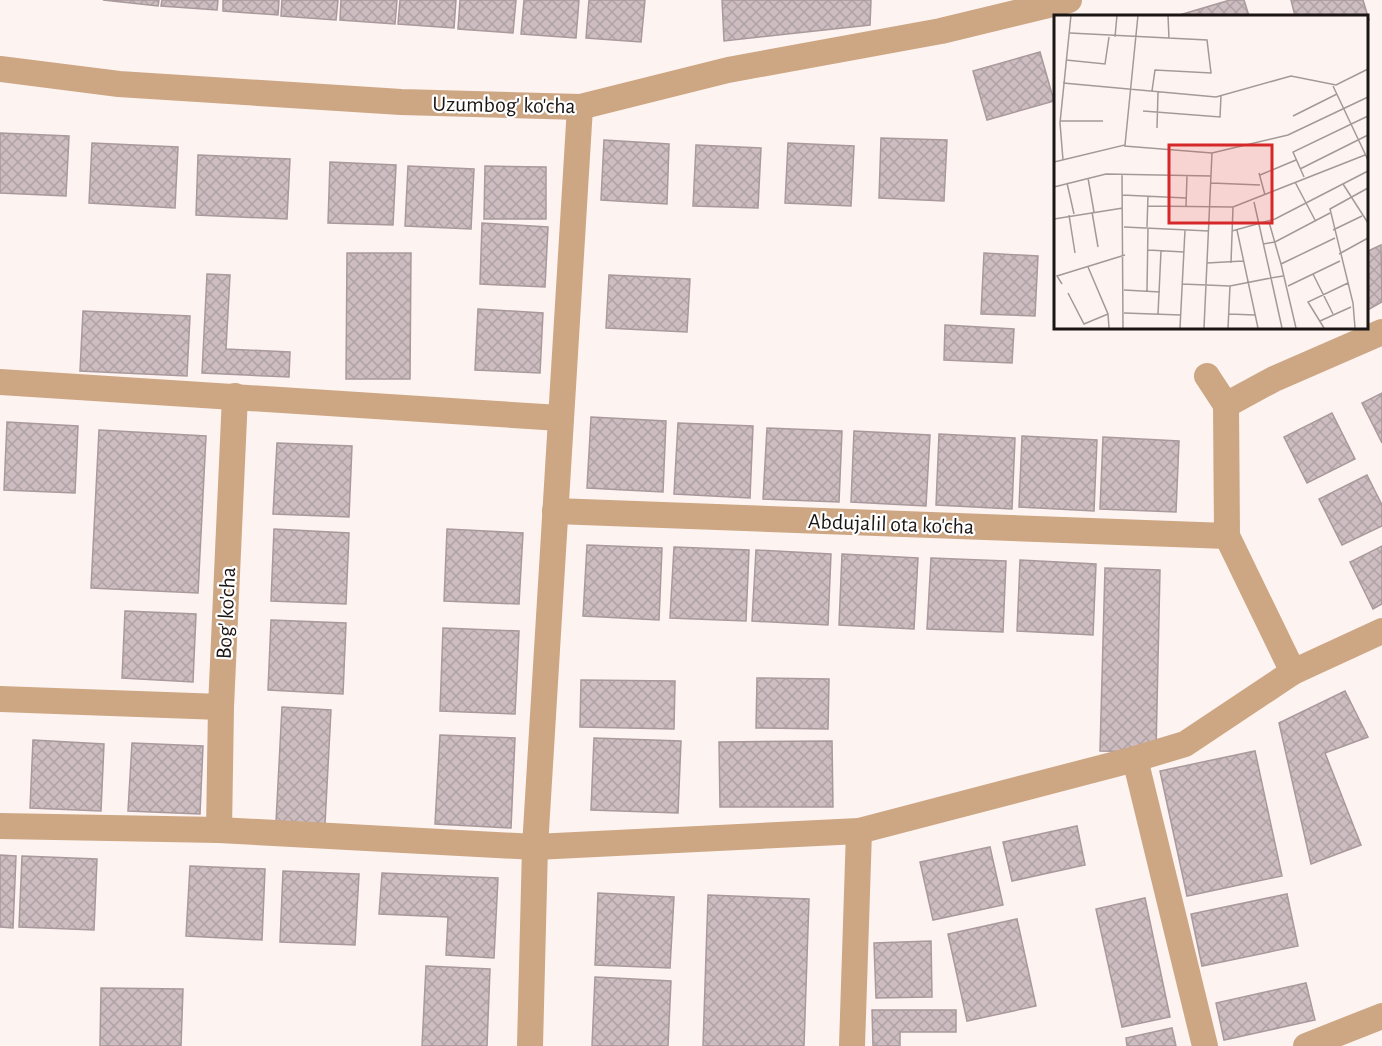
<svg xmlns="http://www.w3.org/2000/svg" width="1382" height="1046" font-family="'Alegreya Sans',sans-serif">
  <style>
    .building { fill: url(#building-cross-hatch); stroke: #a9999c; stroke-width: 1.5 }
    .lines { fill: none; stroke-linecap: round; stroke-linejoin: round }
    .minor { stroke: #cda684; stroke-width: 26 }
    .labels { text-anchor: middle; stroke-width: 4.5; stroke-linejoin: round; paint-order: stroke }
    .street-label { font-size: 22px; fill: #1b1514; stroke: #fff }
    .inset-road { fill: none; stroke: #a39a98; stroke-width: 1.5 }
    .view { fill: #d62828; fill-opacity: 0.15; stroke: #d62828; stroke-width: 3 }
    .inset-edge { fill: none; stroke: #1b1514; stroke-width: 3 }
  </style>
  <defs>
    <pattern id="building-cross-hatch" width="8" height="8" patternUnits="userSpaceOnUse" patternTransform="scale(1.5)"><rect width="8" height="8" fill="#cdbdc0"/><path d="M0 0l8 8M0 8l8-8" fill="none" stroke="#afa2a4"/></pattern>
  </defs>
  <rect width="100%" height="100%" fill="#fdf3f0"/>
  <g class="building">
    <polygon points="103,0 159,0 158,6"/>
    <polygon points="162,0 218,0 217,10 161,6"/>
    <polygon points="223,0 279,0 278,15 223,11"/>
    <polygon points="282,0 338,0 336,20 281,16"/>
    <polygon points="341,0 397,0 395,24 340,20"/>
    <polygon points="400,0 456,0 454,28 398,24"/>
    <polygon points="460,0 516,0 513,33 458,29"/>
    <polygon points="524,0 579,0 576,38 521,34"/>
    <polygon points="589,0 645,0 641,42 586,38"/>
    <polygon points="722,0 871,0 870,25 724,41"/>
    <polygon points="1230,0 1244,0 1249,16 1176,16"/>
    <polygon points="1291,0 1363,0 1369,20 1366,21 1366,16 1295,16"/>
    <polygon points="1040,52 1054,101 987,120 973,71"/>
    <polygon points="0,133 69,136 66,196 0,193"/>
    <polygon points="881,138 947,140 944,201 879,198"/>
    <polygon points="604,140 669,144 667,204 601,200"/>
    <polygon points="92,143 178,147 175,208 89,203"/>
    <polygon points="788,143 854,146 851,206 785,203"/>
    <polygon points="696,145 761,148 758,208 693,206"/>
    <polygon points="198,155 290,159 287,219 196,215"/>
    <polygon points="330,162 396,165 393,225 328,223"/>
    <polygon points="408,166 474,169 471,229 405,226"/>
    <polygon points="485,166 546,167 546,219 484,219"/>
    <polygon points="482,223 548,227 545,287 480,284"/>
    <polygon points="1381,245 1382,302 1366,311 1366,252"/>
    <polygon points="347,253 411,253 410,379 346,379"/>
    <polygon points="984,253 1038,256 1035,316 981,314"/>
    <polygon points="207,274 230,275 226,349 290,352 289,377 202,373"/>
    <polygon points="609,275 690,279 687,332 606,328"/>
    <polygon points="478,309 543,313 540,373 475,370"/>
    <polygon points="83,311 190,316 187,376 80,371"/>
    <polygon points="945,325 1014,329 1012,363 944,360"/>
    <polygon points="1382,393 1382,443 1362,403"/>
    <polygon points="1332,413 1355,459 1307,483 1284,437"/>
    <polygon points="591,417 666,421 663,492 587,488"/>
    <polygon points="7,422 78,426 75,493 4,490"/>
    <polygon points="678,423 753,426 750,498 674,494"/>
    <polygon points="767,428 842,431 839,502 763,499"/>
    <polygon points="99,430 206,436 198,593 91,588"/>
    <polygon points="854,431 930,435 926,506 851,502"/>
    <polygon points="939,434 1015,438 1012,509 936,505"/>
    <polygon points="1022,436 1097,440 1094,511 1019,507"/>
    <polygon points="1103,437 1179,441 1176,512 1100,509"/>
    <polygon points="277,443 352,446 349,517 273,514"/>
    <polygon points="1367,475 1382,505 1382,526 1342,545 1319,499"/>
    <polygon points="274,529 349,533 346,604 271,601"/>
    <polygon points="447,529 523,533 519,604 444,601"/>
    <polygon points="587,545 662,548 659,620 583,616"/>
    <polygon points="1382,546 1382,604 1373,609 1350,562"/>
    <polygon points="674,547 749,550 746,621 670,618"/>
    <polygon points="756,550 831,554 828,625 752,621"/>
    <polygon points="842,554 918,558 914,629 839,625"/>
    <polygon points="931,558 1006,561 1003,632 927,629"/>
    <polygon points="1020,560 1096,564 1093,635 1017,631"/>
    <polygon points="1105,568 1160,570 1156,752 1100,751"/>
    <polygon points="125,611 196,614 193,682 122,678"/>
    <polygon points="271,620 346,623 343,694 268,690"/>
    <polygon points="443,628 519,631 515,714 440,711"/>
    <polygon points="757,678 829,679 828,729 756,728"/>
    <polygon points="581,680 675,681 674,729 580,727"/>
    <polygon points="1345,691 1368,737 1325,753 1361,845 1311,864 1279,723"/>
    <polygon points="282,707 331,710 325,824 276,822"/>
    <polygon points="440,735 515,738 511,828 435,824"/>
    <polygon points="594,738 681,741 678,813 591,810"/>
    <polygon points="33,740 104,744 101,811 30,808"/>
    <polygon points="832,741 833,807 720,807 719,742"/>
    <polygon points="132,743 203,746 200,814 128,811"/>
    <polygon points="1255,751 1282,876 1187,896 1160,771"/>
    <polygon points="1077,826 1085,865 1012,881 1003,842"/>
    <polygon points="990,847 1003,905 933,920 920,862"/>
    <polygon points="0,855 16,856 13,928 0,927"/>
    <polygon points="22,856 97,859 94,930 19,927"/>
    <polygon points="190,866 265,869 262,940 186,936"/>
    <polygon points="283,871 359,874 355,945 280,942"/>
    <polygon points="382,873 498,878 494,958 446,955 448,917 379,914"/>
    <polygon points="598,893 674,897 670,968 595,965"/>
    <polygon points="1287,894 1298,946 1202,966 1191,914"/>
    <polygon points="708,895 809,899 804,1046 703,1046"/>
    <polygon points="1145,898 1170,1017 1122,1027 1096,909"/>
    <polygon points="1017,919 1036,1006 967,1021 948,934"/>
    <polygon points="931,941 932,997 876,998 874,943"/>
    <polygon points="426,966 490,969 487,1046 422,1046"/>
    <polygon points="595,977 671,981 668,1046 592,1046"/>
    <polygon points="1306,983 1315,1020 1224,1040 1216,1003"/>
    <polygon points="101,988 183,989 181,1046 100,1046"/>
    <polygon points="872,1010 956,1010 956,1032 900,1032 900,1046 873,1046"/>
    <polygon points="1172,1028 1176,1046 1127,1046 1126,1038"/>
  </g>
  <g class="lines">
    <g class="minor">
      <polyline points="0,69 119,84 401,102 580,107 728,70 941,31 1069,0"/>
      <polyline points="1207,376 1226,405 1227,536 1293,672"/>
      <polyline points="0,382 560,418"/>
      <polyline points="1226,405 1274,379 1382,332"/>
      <polyline points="555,511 1227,536"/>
      <polyline points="0,699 221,707"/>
      <polyline points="1135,759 1205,1046"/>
      <polyline points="0,826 219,830 535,847 859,831 1135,759 1185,744 1293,672 1382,631"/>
      <polyline points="219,830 221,707 235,396"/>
      <polyline points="530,1046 535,847 580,107"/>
      <polyline points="852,1046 859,831"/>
      <polyline points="1306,1046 1382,1016"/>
    </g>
  </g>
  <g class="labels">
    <g class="street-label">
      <text transform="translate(504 104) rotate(1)" y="8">Uzumbog' ko'cha</text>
      <text transform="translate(891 523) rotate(2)" y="8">Abdujalil ota ko'cha</text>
      <text transform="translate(225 613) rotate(-87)" y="8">Bog' ko'cha</text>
    </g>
  </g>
  <g transform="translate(1054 15)">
    <rect width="314" height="314" fill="#fdf3f0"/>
    <path class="inset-road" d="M114,0l1,24M16,18l137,7 4,33 -56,-3 -3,21M61,22l2,-22M12,45l39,4 4,-27M9,68l153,14 75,-21 45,9 32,-16M279,71l35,74M89,96l77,6 1,-21M239,101l44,-22M6,106h43M103,113l1,-36M70,131l88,7 76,-18 80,-38M9,145l-3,-37 11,-108M0,147l71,-17 13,-130M246,154l68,-34M205,158l6,22M68,159l1,154M206,160l36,-15M250,162l-11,-25 75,-36M34,163l6,34M241,167l20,38M13,168l7,31M157,168l49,2M289,169l25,39M0,172l52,-13 105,2M68,180l64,3M200,187l17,76 12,-2M94,191l85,1 132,-52M132,192l1,-32M38,197l6,35M15,200l6,38M0,204l69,-11M215,207l12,42M70,212l85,4M93,212l1,-31M183,215l21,98M279,215l29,-14M178,216l43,-12 93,-48M209,229l12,-2 55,-29M94,235l36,2M285,239l29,-16M153,248l36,-2M177,248l2,-56M34,252l20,47 1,14M259,259l20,40M8,269l-5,-8 68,-21M128,269l48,2 41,-8 11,50M234,271l52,-25M70,275l36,2M93,276l1,-63M14,278l16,31 24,-10M70,298l57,2M104,299l3,-63M175,299l26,1M266,306l31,-14M126,313l5,-98M150,313l8,-175M174,313l2,-42M242,313l-15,-64 54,-26M270,313l-16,-26 40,-19M301,313l-2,-25 -23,-94 38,-21"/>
    <path class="view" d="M115,130h103v78h-103z"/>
    <rect width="314" height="314" class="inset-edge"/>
  </g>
</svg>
